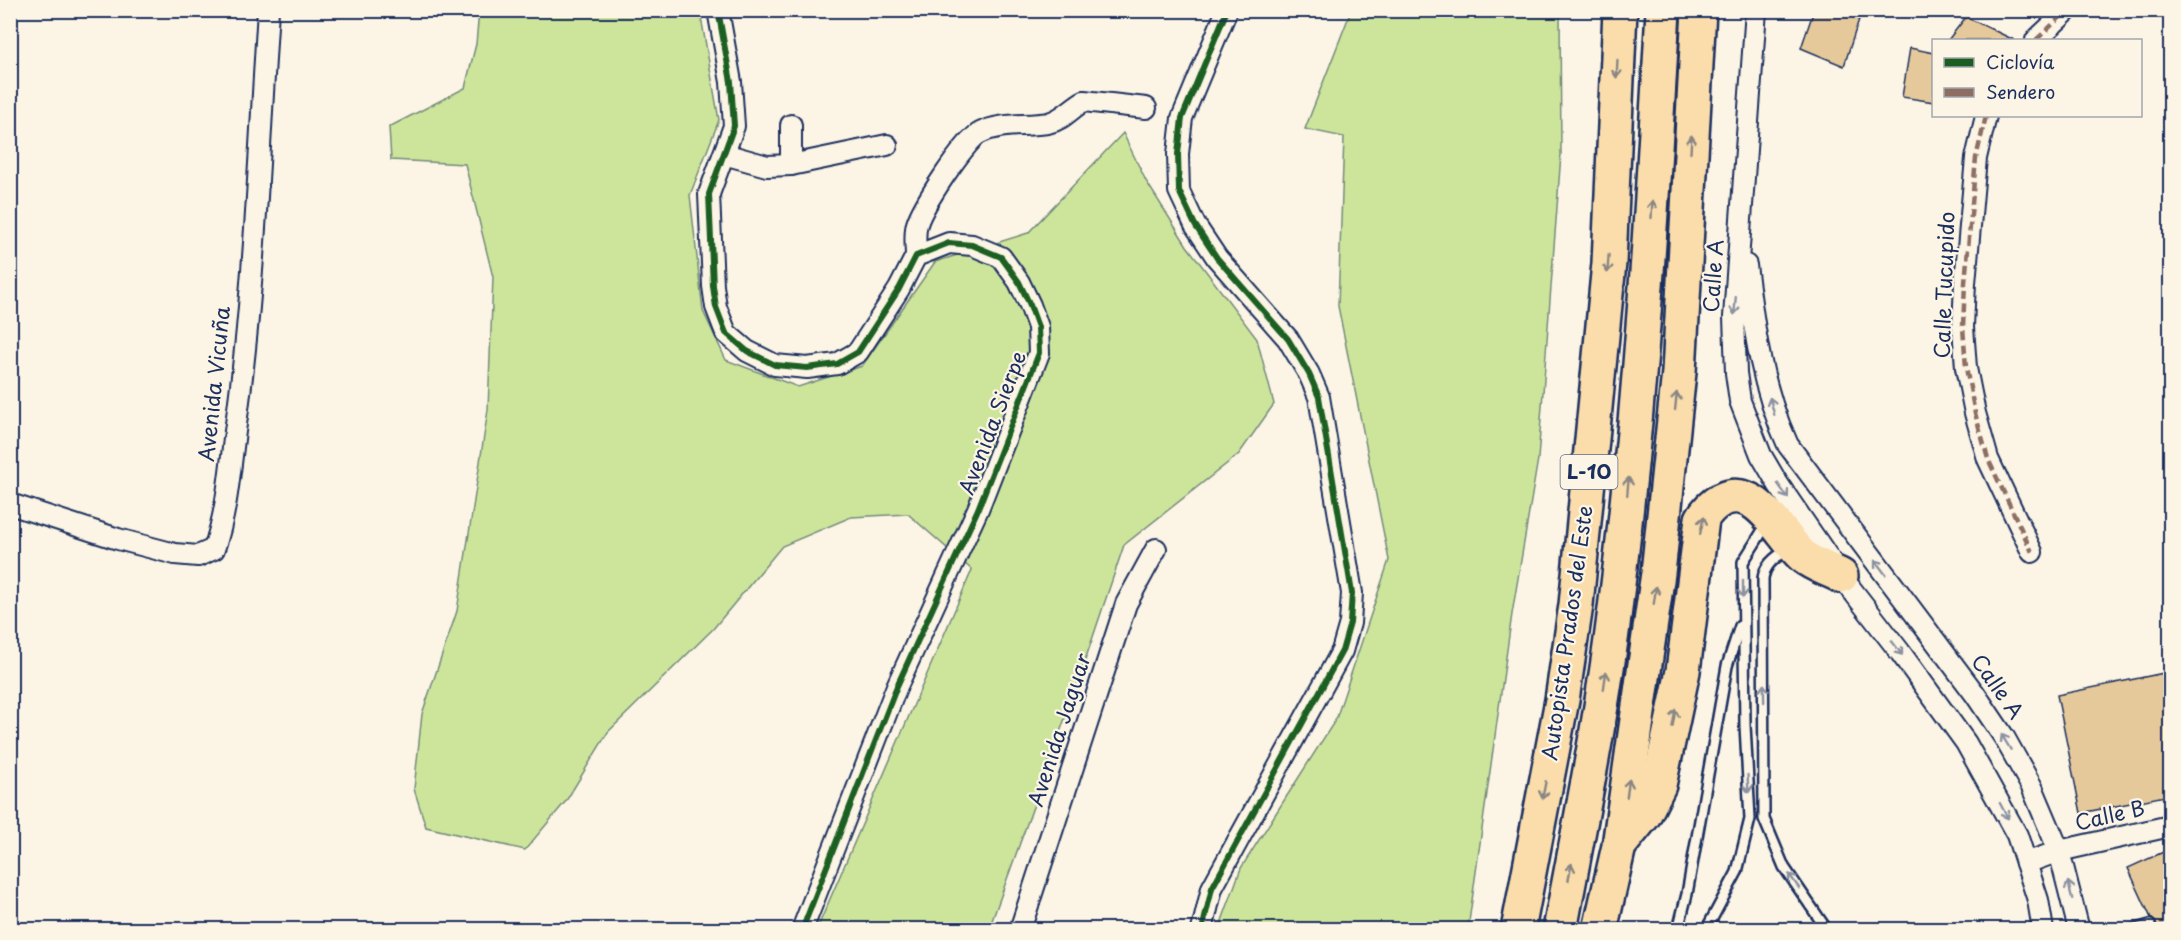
<svg xmlns="http://www.w3.org/2000/svg" width="2181" height="940" font-family="'Playpen Sans',sans-serif">
  <style>
    .green { fill: #cde59b; stroke: #748a7c; stroke-width: 1.5 }
    .building { fill: #e6c99a; stroke: #1b2f5e; stroke-width: 1.5 }
    .lines { fill: none; stroke-linecap: round; stroke-linejoin: round }
    .service-casing { stroke: #1b2f5e; stroke-width: 14 }
    .minor-casing { stroke: #1b2f5e; stroke-width: 24 }
    .motorway-casing { stroke: #1b2f5e; stroke-width: 38 }
    .service { stroke: #fcf5e5; stroke-width: 9 }
    .minor { stroke: #fcf5e5; stroke-width: 20 }
    .motorway { stroke: #faddab; stroke-width: 33 }
    .quiet { stroke: #8d6e63; stroke-width: 4.5; stroke-dasharray: 9 4.5; stroke-linecap: butt }
    .cycleway-casing { stroke: #fcf5e5; stroke-width: 10 }
    .cycleway { stroke: #1b5e20; stroke-width: 6 }
    .oneway { stroke: #8a8684 }
    .oneway2 { stroke: #8c92a2 }
    .labels { text-anchor: middle; stroke-width: 4.5; stroke-linejoin: round; paint-order: stroke }
    .shield { fill: #fcf5e5; stroke: #5e6a86; stroke-width: 1.5 }
    .shield-label { font-size: 20px; font-weight: bold; fill: #1b2f5e }
    .street-label { font-size: 21px; fill: #1b2f5e; stroke: #fcf5e5 }
  </style>
  <rect width="100%" height="100%" fill="#fcf5e5"/>
  <filter id="ink" filterUnits="userSpaceOnUse"><feTurbulence type="fractalNoise" baseFrequency=".0167" numOctaves="2"/><feDisplacementMap in="SourceGraphic" scale="12" xChannelSelector="R" yChannelSelector="G"/><feConvolveMatrix kernelMatrix="1 2 1 2 8 2 1 2 1" color-interpolation-filters="sRGB"/></filter>
  <g filter="url(#ink)">
    <g class="green">
      <polygon points="479,11 700,11 719,120 690,195 703,311 726,360 798,387 862,366 935,262 1028,233 1123,133 1146,181 1187,246 1257,339 1274,404 1239,454 1124,545 1072,699 989,929 817,929 972,570 908,514 851,517 782,546 713,629 608,732 566,801 525,850 426,827 414,789 422,714 457,611 488,410 493,277 465,164 391,160 389,127 465,88 476,44"/>
      <polygon points="1351,11 1560,11 1561,154 1538,459 1512,614 1468,929 1219,929 1241,868 1336,719 1389,560 1338,306 1344,137 1305,129"/>
    </g>
    <g class="building">
      <polygon points="1814,10 1862,10 1844,66 1801,48"/>
      <polygon points="1966,17 2014,40 1948,40"/>
      <polygon points="1910,48 1934,53 1934,102 1902,97"/>
      <polygon points="2164,673 2170,705 2170,795 2081,813 2057,695"/>
      <polygon points="2170,849 2170,930 2155,930 2156,923 2151,918 2128,868"/>
    </g>
    <g class="lines">
      <defs>
        <g id="service">
          <path d="M1788,550c-12,6 -23,14 -25,28l1,241 20,48 43,63"/>
          <polyline points="1678,930 1687,894 1727,666 1740,626"/>
          <polyline points="1706,930 1737,872 1750,819 1745,725 1743,562 1768,522"/>
          <polyline points="2132,930 2150,925"/>
        </g>
        <g id="minor">
          <polyline points="718,10 731,82 734,126 709,194 713,286 716,307 726,333 747,351 775,365 807,368 837,364 858,352 899,289 916,256 949,243 972,245 1001,257 1019,282 1030,305 1038,327 1039,353 978,509 897,686 802,930"/>
          <polyline points="1756,10 1734,317 1736,373 1740,401 1761,455 1778,484 1841,576 1900,652 1966,743 2017,835 2038,900 2043,930"/>
          <polyline points="2036,40 2068,10"/>
          <polyline points="1986,116 1976,158 1965,283 1963,327 1966,368 1975,413 1988,459 2032,552"/>
          <polyline points="791,125 791,165"/>
          <polyline points="724,154 767,166 791,165 887,145"/>
          <path d="M916,256c0,-10 -2,-22 1,-32 5,-17 48,-84 63,-91 22,-11 45,-6 68,-10 15,-3 23,-15 36,-22l62,7"/>
          <path d="M1746,265c8,63 15,122 42,180l187,249 29,43 28,50 27,64 20,79"/>
          <path d="M10,504l108,35 57,15 23,2 16,-7c14,-40 16,-83 22,-125 19,-137 23,-276 32,-414"/>
          <polyline points="2026,863 2059,851 2170,826"/>
          <polyline points="1020,930 1126,604 1156,549"/>
          <polyline points="1202,930 1212,888 1342,651 1350,623 1352,593 1319,397 1309,374 1288,339 1217,258 1195,225 1179,191 1178,154 1182,118 1227,10"/>
        </g>
        <g id="motorway">
          <path d="M1622,842l22,-27 15,-30 24,-114 19,-152c5,-9 10,-14 19,-19 37,-18 60,38 83,57 10,8 26,13 37,19"/>
          <polyline points="1518,930 1562,700 1576,605 1609,263 1620,10"/>
          <path d="M1560,930c20,-107 42,-214 55,-321 25,-199 37,-399 48,-599"/>
          <polyline points="1600,930 1619,846 1658,573 1679,372 1699,10"/>
        </g>
      </defs>
      <use href="#service" class="service-casing"/>
      <use href="#minor" class="minor-casing"/>
      <use href="#motorway" class="motorway-casing"/>
      <use href="#service" class="service"/>
      <use href="#minor" class="minor"/>
      <use href="#motorway" class="motorway"/>
      <g class="quiet">
        <polyline points="2036,40 2068,10"/>
        <polyline points="1986,116 1976,158 1965,283 1963,327 1966,368 1975,413 1988,459 2032,552"/>
      </g>
      <defs>
        <g id="cycleway">
          <polyline points="718,10 731,82 734,126 709,194 713,286 716,307 726,333 747,351 775,365 807,368 837,364 858,352 899,289 916,256 949,243 972,245 1001,257 1019,282 1030,305 1038,327 1039,353 978,509 897,686 802,930"/>
          <polyline points="1202,930 1212,888 1342,651 1350,623 1352,593 1319,397 1309,374 1288,339 1217,258 1195,225 1179,191 1178,154 1182,118 1227,10"/>
        </g>
      </defs>
      <use href="#cycleway" class="cycleway-casing"/>
      <use href="#cycleway" class="cycleway"/>
    </g>
    <defs><path id="oneway-shaft" d="M-6 0H5M1.5-3L5.5 0L1.5 3" fill="none" stroke-width="1.6" stroke-linecap="round" stroke-linejoin="round" transform="scale(1.5)"/></defs>
    <g class="oneway">
      <use href="#oneway-shaft" transform="translate(1617 69) rotate(93)"/>
      <use href="#oneway-shaft" transform="translate(1691 144) rotate(-87)"/>
      <use href="#oneway-shaft" transform="translate(1652 209) rotate(-87)"/>
      <use href="#oneway-shaft" transform="translate(1608 264) rotate(94)"/>
      <use href="#oneway-shaft" transform="translate(1676 401) rotate(-84)"/>
      <use href="#oneway-shaft" transform="translate(1628 486) rotate(-85)"/>
      <use href="#oneway-shaft" transform="translate(1702 525) rotate(-78)"/>
      <use href="#oneway-shaft" transform="translate(1655 595) rotate(-82)"/>
      <use href="#oneway-shaft" transform="translate(1605 680) rotate(-82)"/>
      <use href="#oneway-shaft" transform="translate(1674 718) rotate(-80)"/>
      <use href="#oneway-shaft" transform="translate(1628 788) rotate(-82)"/>
      <use href="#oneway-shaft" transform="translate(1544 790) rotate(101)"/>
      <use href="#oneway-shaft" transform="translate(1570 872) rotate(-79)"/>
    </g>
    <g class="oneway2">
      <use href="#oneway-shaft" transform="translate(1735 306) rotate(95)"/>
      <use href="#oneway-shaft" transform="translate(1772 406) rotate(-105)"/>
      <use href="#oneway-shaft" transform="translate(1783 491) rotate(55)"/>
      <use href="#oneway-shaft" transform="translate(1880 567) rotate(-127)"/>
      <use href="#oneway-shaft" transform="translate(1743 589) rotate(90)"/>
      <use href="#oneway-shaft" transform="translate(1897 648) rotate(53)"/>
      <use href="#oneway-shaft" transform="translate(1764 693) rotate(-91)"/>
      <use href="#oneway-shaft" transform="translate(2006 742) rotate(-121)"/>
      <use href="#oneway-shaft" transform="translate(1748 784) rotate(87)"/>
      <use href="#oneway-shaft" transform="translate(2004 811) rotate(62)"/>
      <use href="#oneway-shaft" transform="translate(1794 881) rotate(-126)"/>
      <use href="#oneway-shaft" transform="translate(2070 890) rotate(-104)"/>
    </g>
  </g>
  <g class="labels">
    <rect class="shield" x="1560.5" y="455" width="57" height="34" rx="4.5"/>
    <g class="shield-label">
      <text x="1589" y="479">L-10</text>
    </g>
    <g class="street-label">
      <text transform="translate(1714 276) rotate(-86)" y="7">Calle A</text>
      <text transform="translate(1945 285) rotate(-88)" y="7">Calle Tucupido</text>
      <text transform="translate(215 384) rotate(-84)" y="7">Avenida Vicuña</text>
      <text transform="translate(993 423) rotate(-69)" y="7">Avenida Sierpe</text>
      <text transform="translate(1568 633) rotate(-82)" y="7">Autopista Prados del Este</text>
      <text transform="translate(1997 687) rotate(55)" y="7">Calle A</text>
      <text transform="translate(1060 730) rotate(-72)" y="7">Avenida Jaguar</text>
      <text transform="translate(2110 816) rotate(-13)" y="7">Calle B</text>
    </g>
  </g>
  <rect width="2181" height="940" fill="none" stroke="#fcf5e5" stroke-width="36"/>
  <rect x="18" y="18" width="2145" height="904" fill="none" stroke="#1b2f5e" stroke-width="2" filter="url(#ink)"/>
  <rect x="1932" y="39" width="210" height="78" fill="#fcf5e5" stroke="#a2a6af" stroke-width="1.5"/>
  <rect x="1944" y="58" width="30" height="9" fill="#1b5e20" stroke="#a2a6af" stroke-width="1.5"/>
  <text x="1986" y="69" font-size="18" fill="#1b2f5e">Ciclovía</text>
  <rect x="1944" y="88" width="30" height="9" fill="#8d6e63" stroke="#a2a6af" stroke-width="1.5"/>
  <text x="1986" y="99" font-size="18" fill="#1b2f5e">Sendero</text>
</svg>
